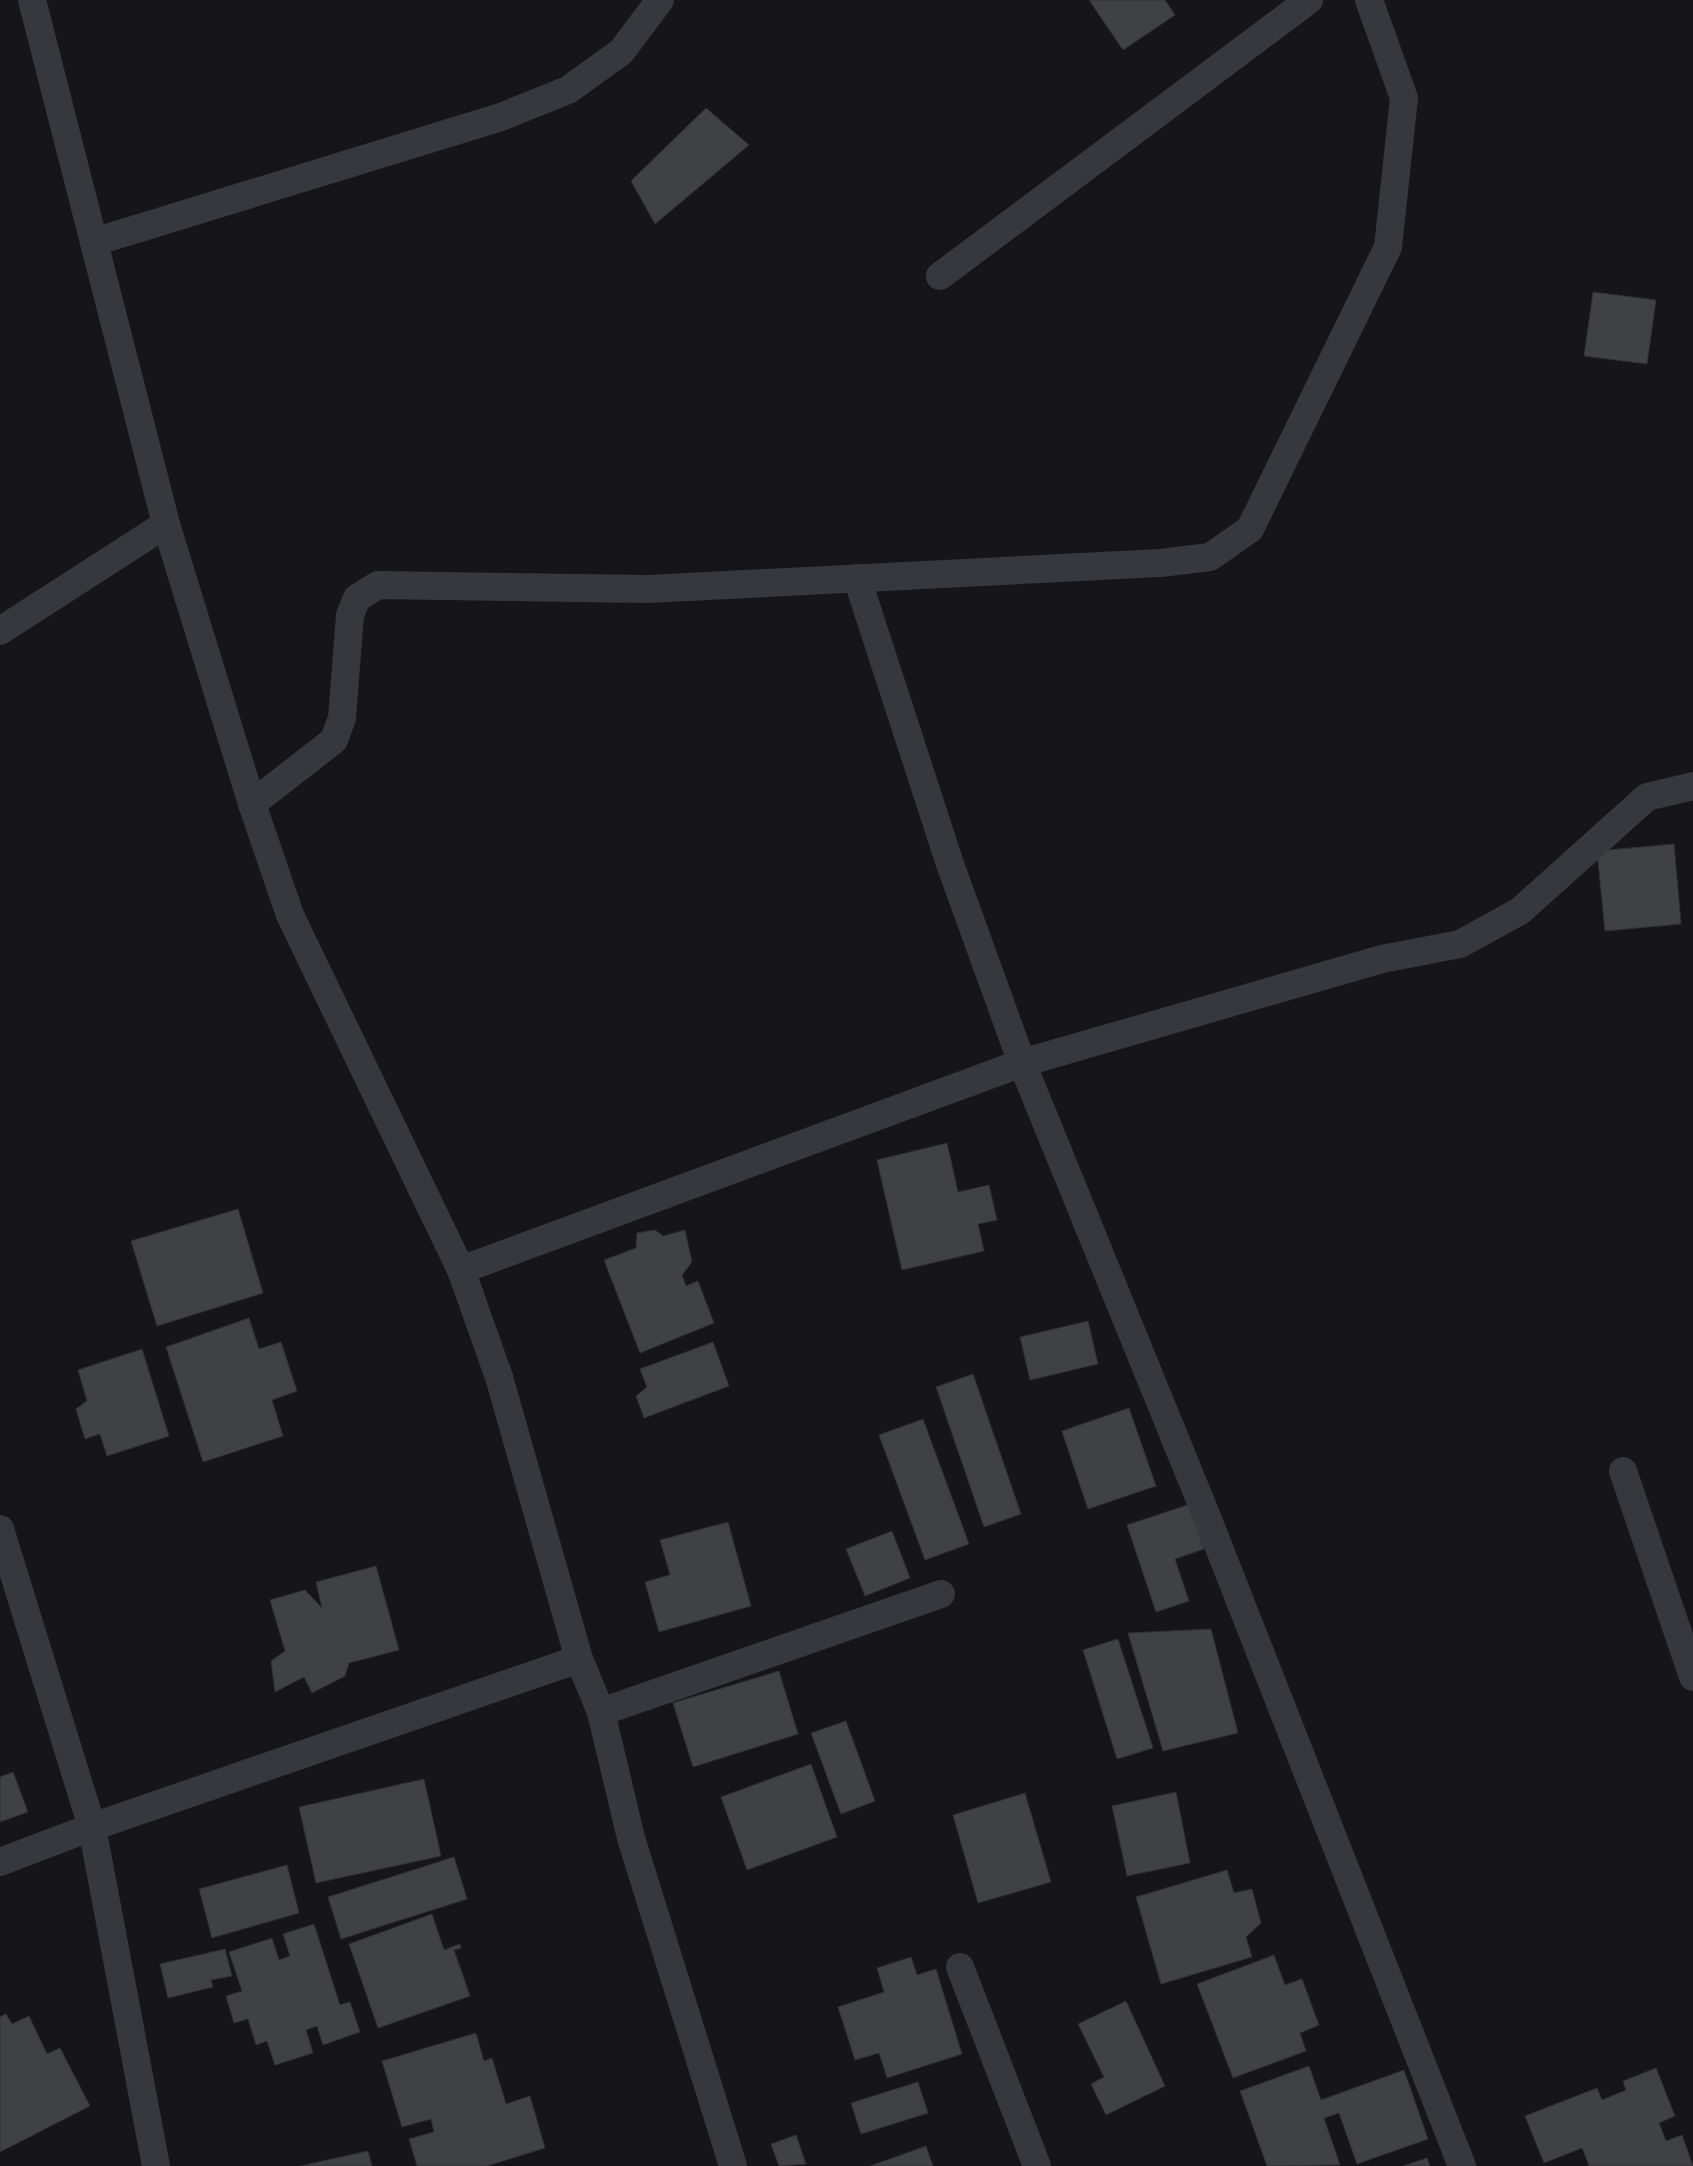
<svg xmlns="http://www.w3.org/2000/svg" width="1693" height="2166" font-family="Rubik,sans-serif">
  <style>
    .building { fill: #404145; stroke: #303034 }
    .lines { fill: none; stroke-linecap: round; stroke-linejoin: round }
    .minor { stroke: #37383d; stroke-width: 28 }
  </style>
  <rect width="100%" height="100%" fill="#161618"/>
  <g class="building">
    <polygon points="1089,0 1165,0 1175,15 1123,50"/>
    <polygon points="706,108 749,145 655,224 631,181"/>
    <polygon points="1593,292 1656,300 1647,364 1584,356"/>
    <polygon points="1674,844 1681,924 1605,931 1597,851"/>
    <polygon points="947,1143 958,1192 989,1185 997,1220 978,1224 984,1251 902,1270 877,1160"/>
    <polygon points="238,1209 263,1293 157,1326 131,1241"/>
    <polygon points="655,1230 663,1236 685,1230 692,1262 682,1275 686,1286 698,1281 714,1323 640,1353 604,1260 636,1248 637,1233"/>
    <polygon points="249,1318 259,1349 281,1342 297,1391 272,1400 283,1436 203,1462 166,1347"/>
    <polygon points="1088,1321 1098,1364 1030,1380 1020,1337"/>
    <polygon points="713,1342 729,1386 644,1418 636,1396 647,1387 640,1369"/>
    <polygon points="142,1349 169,1436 107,1456 100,1434 85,1439 76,1409 87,1401 78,1370"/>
    <polygon points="973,1374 1021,1514 984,1527 936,1387"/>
    <polygon points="1129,1408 1156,1486 1088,1509 1062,1431"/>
    <polygon points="923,1419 969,1544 925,1560 879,1435"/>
    <polygon points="1190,1504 1204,1549 1175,1559 1189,1601 1156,1612 1127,1525"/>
    <polygon points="728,1522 751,1606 659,1632 645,1582 670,1575 660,1540"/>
    <polygon points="892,1531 910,1578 865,1596 846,1549"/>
    <polygon points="376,1566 399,1650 349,1663 345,1676 312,1693 304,1677 275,1692 271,1661 285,1651 270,1600 305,1590 322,1608 316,1582"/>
    <polygon points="1211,1629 1238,1733 1163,1751 1128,1633"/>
    <polygon points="1118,1639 1153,1748 1117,1759 1083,1650"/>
    <polygon points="779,1671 798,1734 693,1767 673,1703"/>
    <polygon points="846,1721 875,1801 841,1814 811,1733"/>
    <polygon points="811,1764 837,1837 747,1870 721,1797"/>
    <polygon points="13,1772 28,1812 0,1822 0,1777"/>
    <polygon points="424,1779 441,1856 316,1883 299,1807"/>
    <polygon points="1176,1792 1190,1863 1127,1876 1112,1806"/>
    <polygon points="1025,1793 1051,1882 978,1903 953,1815"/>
    <polygon points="454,1857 467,1899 341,1939 328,1897"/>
    <polygon points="287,1865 299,1913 212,1938 199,1889"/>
    <polygon points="1227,1870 1234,1893 1252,1889 1261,1923 1246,1937 1252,1957 1161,1984 1136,1897"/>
    <polygon points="432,1914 444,1950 460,1944 461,1948 454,1950 470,1996 378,2028 349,1944"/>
    <polygon points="314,1924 340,2005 350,2002 360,2032 323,2045 317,2026 306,2030 313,2053 275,2065 267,2041 256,2045 248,2019 234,2023 226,1996 242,1991 229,1952 272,1938 279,1960 290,1956 283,1934"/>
    <polygon points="225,1949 232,1976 211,1980 213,1987 168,1998 160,1964"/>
    <polygon points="1274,1955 1285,1985 1302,1979 1319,2025 1300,2033 1306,2051 1233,2078 1197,1984"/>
    <polygon points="911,1957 917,1975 936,1969 962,2054 887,2078 879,2053 855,2060 838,2007 884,1992 877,1968"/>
    <polygon points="1126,2001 1165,2086 1106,2115 1091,2084 1104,2077 1078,2024"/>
    <polygon points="6,2014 12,2024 29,2016 47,2054 60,2048 90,2106 0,2152 0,2017"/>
    <polygon points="476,2033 484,2061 492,2058 506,2104 530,2096 545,2148 487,2166 417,2166 409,2139 434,2132 431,2119 402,2127 382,2061"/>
    <polygon points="1309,2066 1321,2100 1404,2070 1428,2139 1357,2164 1339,2113 1324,2118 1340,2165 1267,2166 1240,2091"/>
    <polygon points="1656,2068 1675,2116 1659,2123 1666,2141 1682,2135 1693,2166 1587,2166 1589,2165 1582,2148 1544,2163 1525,2116 1597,2088 1602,2100 1626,2090 1623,2081"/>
    <polygon points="918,2082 928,2113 861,2134 851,2103"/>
    <polygon points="796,2135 806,2164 779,2166 771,2144"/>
    <polygon points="926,2146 933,2166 870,2166"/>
    <polygon points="368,2151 372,2166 300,2166"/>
    <polygon points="1427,2158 1430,2166 1403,2166"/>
  </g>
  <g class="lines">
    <g class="minor">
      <polyline points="32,0 166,524 252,804 290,915 461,1270 499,1377 579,1659 601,1712 631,1838 733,2166"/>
      <polyline points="94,242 501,117 568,90 621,52 660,0"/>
      <polyline points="940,276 1309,0"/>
      <polyline points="857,578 950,864 1022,1063 1207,1517 1462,2166"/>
      <polyline points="0,631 166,524"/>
      <polyline points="252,804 334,740 342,718 350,615 357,598 378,585 648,589 1160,563 1210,557 1250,529 1388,247 1404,98 1369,0"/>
      <polyline points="461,1270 1022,1063 1382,959 1460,944 1520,911 1647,797 1693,786"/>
      <polyline points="1623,1471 1693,1677"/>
      <polyline points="0,1529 92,1827 156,2166"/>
      <polyline points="601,1712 941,1594"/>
      <polyline points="0,1862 92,1827 579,1659"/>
      <polyline points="960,1967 1037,2166"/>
    </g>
  </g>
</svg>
